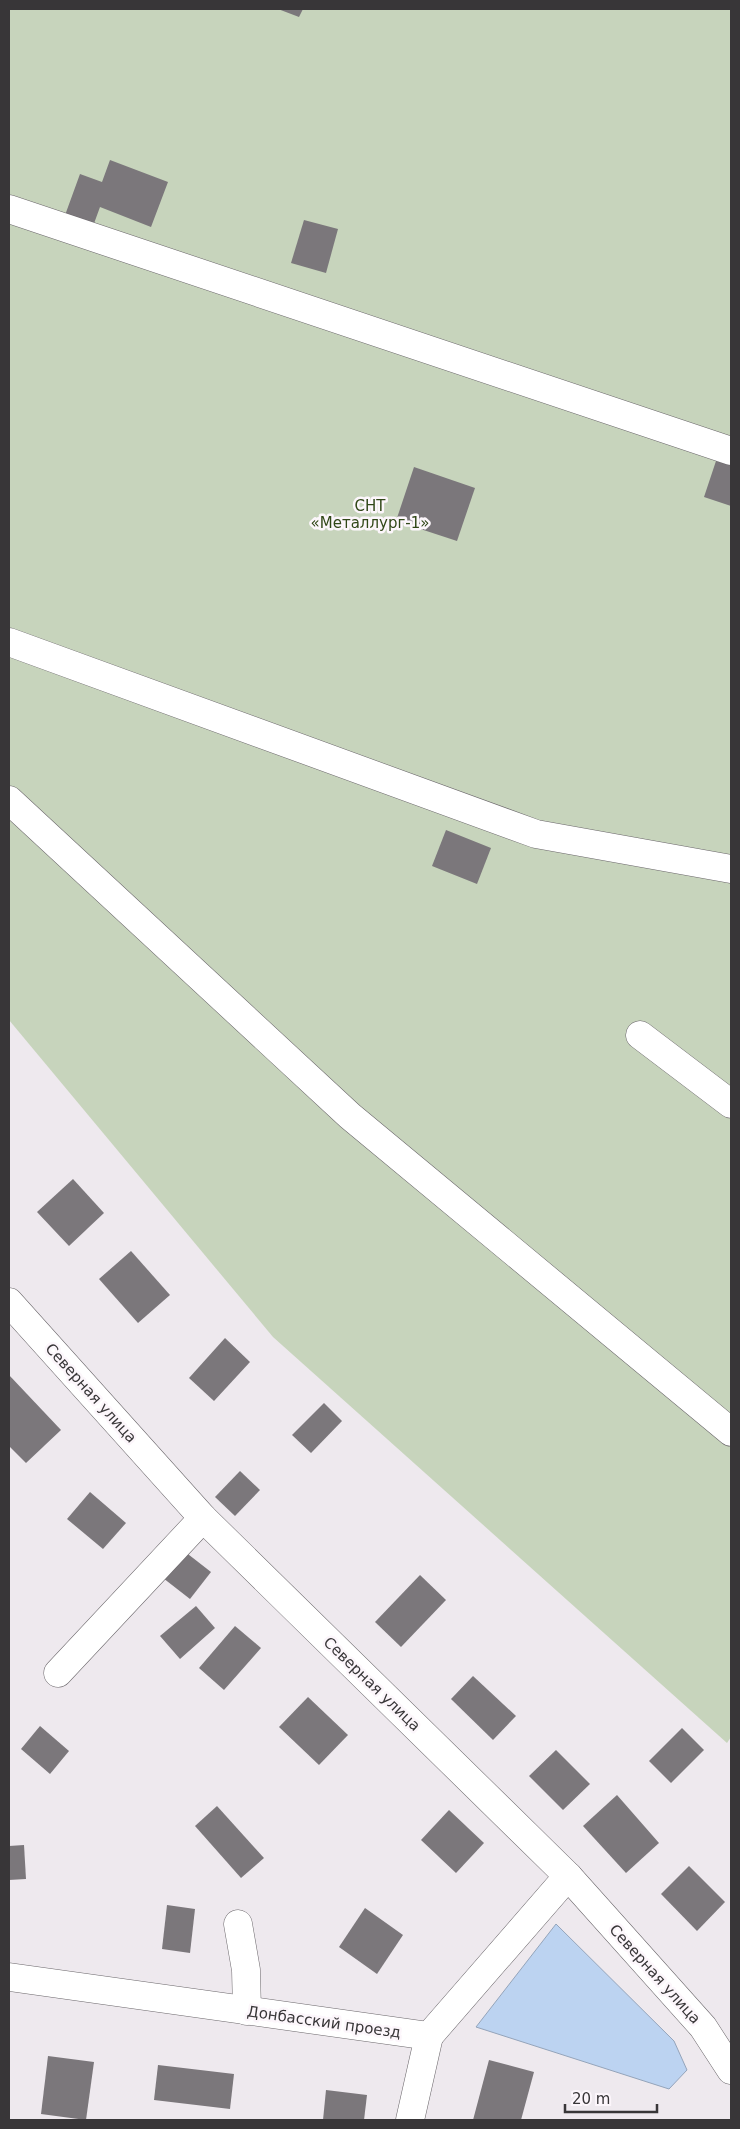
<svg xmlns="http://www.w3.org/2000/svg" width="740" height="2129" font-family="'DejaVu Sans',sans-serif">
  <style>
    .green { fill: #c7d4bc }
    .water { fill: #bcd3f1; stroke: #94a4ba }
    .building { fill: #7b777b }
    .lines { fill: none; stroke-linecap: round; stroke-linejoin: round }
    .minor-casing { stroke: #6b676b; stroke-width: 29 }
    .minor { stroke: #fff; stroke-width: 28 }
    .labels { text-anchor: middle; stroke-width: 5; stroke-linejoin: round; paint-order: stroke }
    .park-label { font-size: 15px; fill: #304717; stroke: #fcf6fb }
    .street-label { font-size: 15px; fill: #383638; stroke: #fcf6fb }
  </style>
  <rect width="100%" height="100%" fill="#eee9ee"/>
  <polygon class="green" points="9,9 731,9 731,1737 727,1743 273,1337 9,1020"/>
  <polygon class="water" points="556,1924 674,2041 687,2070 669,2089 476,2027"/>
  <g class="building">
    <polygon points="278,9 303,9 299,17"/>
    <polygon points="110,160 168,182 151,227 100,207 92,229 64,218 80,174 102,182"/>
    <polygon points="304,220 338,229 326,273 291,263"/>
    <polygon points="716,461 731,465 731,506 704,497"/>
    <polygon points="414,467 475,488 457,541 396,521"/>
    <polygon points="446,830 491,848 477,884 432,866"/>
    <polygon points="73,1179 104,1213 69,1246 37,1212"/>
    <polygon points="131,1251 170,1295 138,1323 99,1279"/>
    <polygon points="225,1338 250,1362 214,1401 189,1378"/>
    <polygon points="9,1375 61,1430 26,1463 9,1446"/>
    <polygon points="324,1403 342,1421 311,1453 292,1435"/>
    <polygon points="240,1471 260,1490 235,1516 215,1497"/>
    <polygon points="90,1492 126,1523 103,1549 67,1519"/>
    <polygon points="184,1551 211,1572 190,1599 163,1578"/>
    <polygon points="420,1575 446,1600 401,1647 375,1622"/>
    <polygon points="196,1606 215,1628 180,1659 160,1636"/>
    <polygon points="235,1626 261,1648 224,1690 199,1668"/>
    <polygon points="473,1676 516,1716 493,1740 451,1699"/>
    <polygon points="308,1697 348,1735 319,1765 279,1727"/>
    <polygon points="40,1726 69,1751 50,1774 21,1749"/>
    <polygon points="682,1728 704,1750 671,1783 649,1761"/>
    <polygon points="556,1750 590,1784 563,1810 529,1776"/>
    <polygon points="617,1795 659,1843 626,1873 583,1826"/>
    <polygon points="217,1806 264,1858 241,1878 195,1826"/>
    <polygon points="449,1810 484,1843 456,1873 421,1840"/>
    <polygon points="24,1845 26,1879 9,1880 9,1846"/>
    <polygon points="689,1866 725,1902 697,1931 661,1894"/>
    <polygon points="167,1905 195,1909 190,1953 162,1949"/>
    <polygon points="365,1908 403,1935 377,1974 339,1947"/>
    <polygon points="48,2056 94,2062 86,2120 41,2114"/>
    <polygon points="489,2060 534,2072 521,2120 473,2120"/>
    <polygon points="158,2065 234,2074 230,2109 154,2100"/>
    <polygon points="326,2090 367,2095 364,2120 323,2120"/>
  </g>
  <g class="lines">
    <defs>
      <g id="minor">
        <polyline points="9,209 731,451"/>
        <polyline points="9,642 536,834 731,869"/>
        <polyline points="9,800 350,1116 731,1432"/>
        <polyline points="640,1035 731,1104"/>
        <polyline points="9,1302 203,1518 568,1876 703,2027 731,2070"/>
        <polyline points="58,1673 203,1518"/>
        <polyline points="238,1924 246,1970 247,2011"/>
        <polyline points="9,1977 429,2036 568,1876"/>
        <polyline points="410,2120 429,2036"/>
      </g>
    </defs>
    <use href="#minor" class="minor-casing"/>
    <use href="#minor" class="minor"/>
  </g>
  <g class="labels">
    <g class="park-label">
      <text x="370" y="511">СНТ<tspan x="370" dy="17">«Металлург-1»</tspan></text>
    </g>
    <g class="street-label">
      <text transform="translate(91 1393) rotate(48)" y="5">Северная улица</text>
      <text transform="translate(372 1684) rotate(44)" y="5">Северная улица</text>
      <text transform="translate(655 1974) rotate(48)" y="5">Северная улица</text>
      <text transform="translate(324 2022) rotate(8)" y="5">Донбасский проезд</text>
    </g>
  </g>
  <rect width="740" height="2129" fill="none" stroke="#383638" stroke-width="20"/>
  <path d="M565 2104v8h92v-8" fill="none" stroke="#383638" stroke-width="2.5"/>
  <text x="572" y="2104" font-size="15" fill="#383638" stroke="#fcf6fb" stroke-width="4" paint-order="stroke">20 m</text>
</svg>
